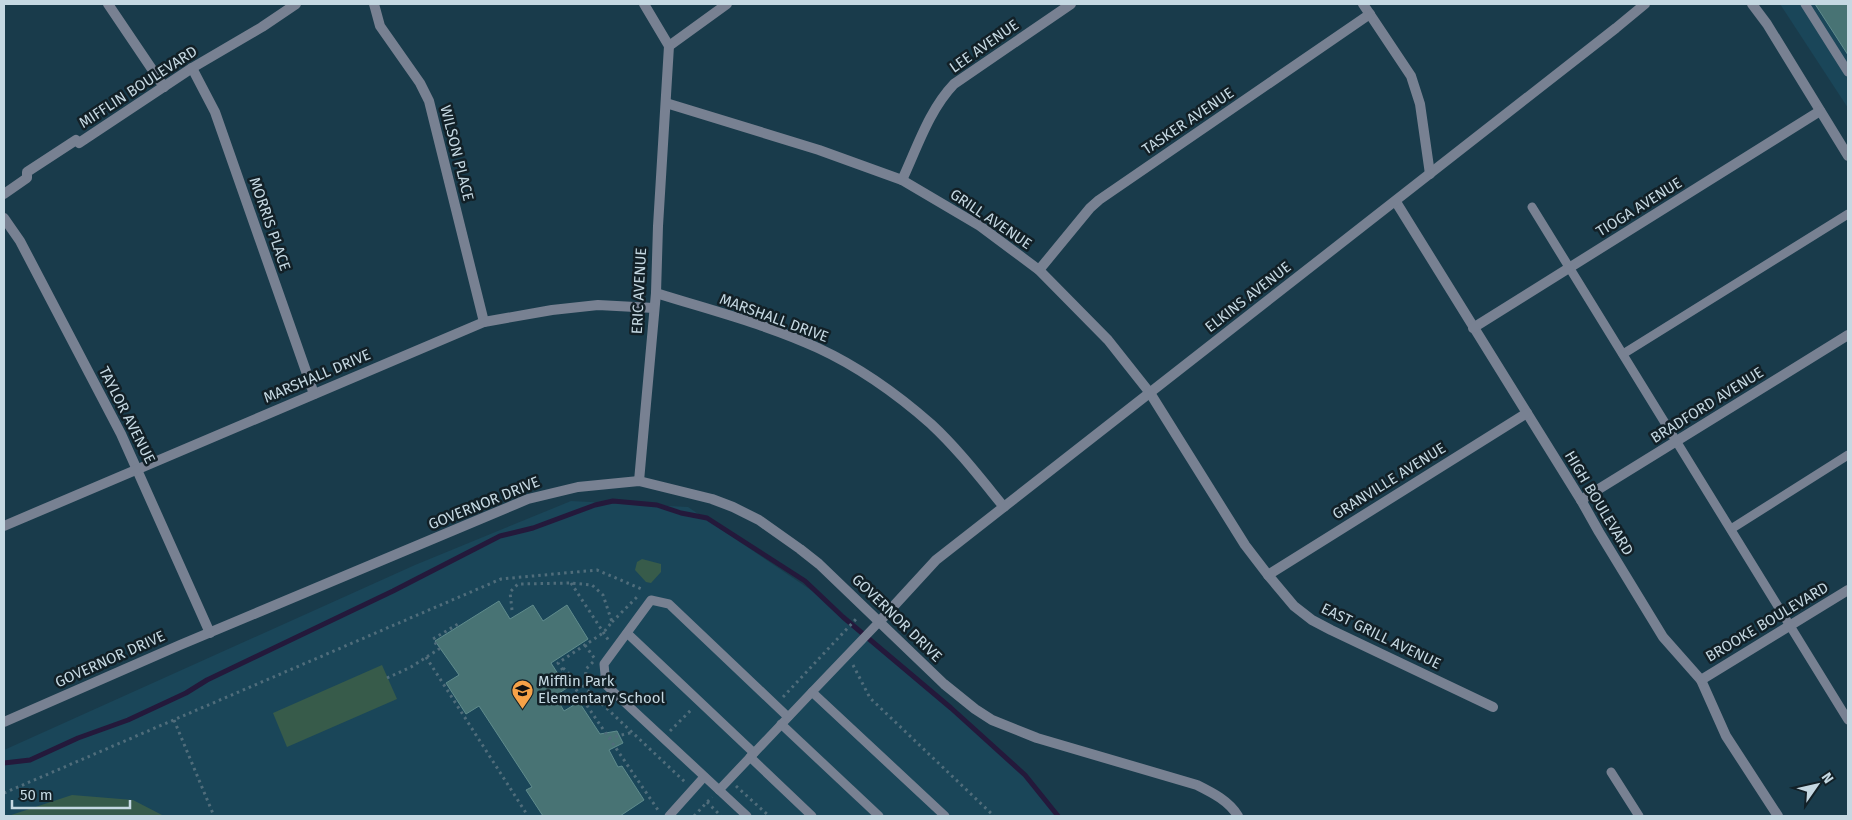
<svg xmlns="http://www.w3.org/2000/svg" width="1852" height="820" font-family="'Fira Sans',sans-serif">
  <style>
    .built { fill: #1a4659 }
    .green { fill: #375b4a }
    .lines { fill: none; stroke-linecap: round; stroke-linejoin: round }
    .stream { stroke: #24193b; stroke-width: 5 }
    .building { fill: #487374; stroke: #608c8d }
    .path { stroke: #506d7b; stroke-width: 3; stroke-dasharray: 2.5 4; stroke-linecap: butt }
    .service { stroke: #788192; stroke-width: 9 }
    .minor { stroke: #788192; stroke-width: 10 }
    .tertiary { stroke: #788192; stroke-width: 10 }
    .labels { text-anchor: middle; stroke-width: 5; stroke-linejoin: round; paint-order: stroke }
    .street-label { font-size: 15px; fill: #c5d8e2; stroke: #122027 }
    .poi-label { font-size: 15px; fill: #c5d8e2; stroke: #122027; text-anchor: start }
  </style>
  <rect width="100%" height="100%" fill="#193b4b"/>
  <g class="built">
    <polygon points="1780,4 1848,4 1848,108"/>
    <polygon points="571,501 688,507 833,605 1012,762 1059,816 4,816 4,750 415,565"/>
  </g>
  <g class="green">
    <polygon points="642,559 661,564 661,572 651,583 646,582 635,570 637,562"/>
    <polygon points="382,665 397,699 287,747 273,713"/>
    <polygon points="72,795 133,800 164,816 8,816"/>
  </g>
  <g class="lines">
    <polyline class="stream" points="4,763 30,760 78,738 128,720 186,693 207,680 393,591 500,536 533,528 595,505 613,501 657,505 681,513 707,518 805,581 843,617 951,708 1025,775 1058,816"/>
  </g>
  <g class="building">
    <polygon points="1815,4 1848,4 1848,55"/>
    <polygon points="499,601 510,619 533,605 543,621 567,605 588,639 551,663 567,688 559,693 561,706 564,711 579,702 600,734 617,731 623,743 609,750 618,767 622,766 644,800 620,816 543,816 526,790 532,787 479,706 466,714 446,683 459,675 435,641"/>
  </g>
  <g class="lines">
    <g class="path">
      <polyline points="571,583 609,641"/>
      <polyline points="512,610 510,592 518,584 571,583 592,585 603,595 612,622 603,633 558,663 658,810"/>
      <polyline points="612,622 637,597"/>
      <polyline points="585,645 595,659"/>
      <polyline points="426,657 528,816"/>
      <polyline points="593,662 586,669 585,688 685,782"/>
      <polyline points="853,665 870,698 994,816"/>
      <polyline points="563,668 584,687"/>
      <polyline points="387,678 411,667 439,649 433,639 458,624"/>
      <polyline points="783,697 858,617"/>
      <polyline points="174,720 214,816"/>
      <polyline points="670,731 692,709"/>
      <polyline points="609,738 634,732"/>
      <polyline points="736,786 769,816"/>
      <polyline points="4,793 501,579 597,570 644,590"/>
      <polyline points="707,802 721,816"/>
      <polyline points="694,816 712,797"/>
    </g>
    <g class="service">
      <polyline points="1805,4 1848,72"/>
      <polyline points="1532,207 1848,720"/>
      <polyline points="1623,354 1848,214"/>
      <polyline points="1731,529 1848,455"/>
      <polyline points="879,622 812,692 945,816"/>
      <polyline points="627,633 754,753"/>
      <polyline points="781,724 879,816"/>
      <polyline points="750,757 812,816"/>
      <polyline points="1611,772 1639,816"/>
      <polyline points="719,790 812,692"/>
      <polyline points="669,816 704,777"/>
      <polyline points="747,816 606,685 604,664 651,600 669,604 788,717"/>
    </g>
    <g class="minor">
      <polyline points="108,4 164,87"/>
      <polyline points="374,4 380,26 420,83 429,101 484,322"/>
      <polyline points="1363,4 1411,76 1420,104 1430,174"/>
      <polyline points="1752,4 1767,24 1848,156"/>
      <polyline points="669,46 727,4"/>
      <polyline points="192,68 215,112 314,394"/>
      <polyline points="666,103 819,150 902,180 980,226 1039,270 1108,340 1150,393 1245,545 1268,575 1294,606 1312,620 1331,630 1493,707"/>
      <path d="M902,180c15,-32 27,-70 52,-96l117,-80"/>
      <polyline points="1396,202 1581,500 1599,532 1663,637 1701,680 1726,736 1778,816"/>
      <polyline points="4,218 20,241 121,434 210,633"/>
      <polyline points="1039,270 1090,208 1099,200 1370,14"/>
      <path d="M656,293c54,17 110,31 162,55 41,19 79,46 113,76 27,25 50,55 73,83"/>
      <polyline points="1473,328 1820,111"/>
      <polyline points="639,481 656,293 658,226 669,46 644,4"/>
      <polyline points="1581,500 1848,335"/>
      <polyline points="4,526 484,322 552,310 598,305 654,308"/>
      <polyline points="1268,575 1527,413"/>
      <polyline points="879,622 936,560 1616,28 1645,4"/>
      <polyline points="1701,680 1848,590"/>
      <path d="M4,722l176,-77 348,-146 50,-12 61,-6 73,18 21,8 26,13 41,29 19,15 125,120 31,25 17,11 45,18 160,47c16,8 32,16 41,31"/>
    </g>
    <polyline class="tertiary" points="4,194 27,178 27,172 76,140 79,143 192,68 262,27 296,4"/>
  </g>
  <defs>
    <symbol id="school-pin" viewBox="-11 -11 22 30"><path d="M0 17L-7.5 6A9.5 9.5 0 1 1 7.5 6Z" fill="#f6a248" stroke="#122027"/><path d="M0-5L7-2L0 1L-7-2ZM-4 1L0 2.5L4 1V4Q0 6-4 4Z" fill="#111"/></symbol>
  </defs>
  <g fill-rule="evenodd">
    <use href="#school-pin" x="510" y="678" width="25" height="34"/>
  </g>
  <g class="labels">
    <g class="street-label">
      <text transform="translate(984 46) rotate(-35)" y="5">LEE AVENUE</text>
      <text transform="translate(138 87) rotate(-33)" y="5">MIFFLIN BOULEVARD</text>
      <text transform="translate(1188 121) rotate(-34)" y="5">TASKER AVENUE</text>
      <text transform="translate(457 153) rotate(76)" y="5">WILSON PLACE</text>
      <text transform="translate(1639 207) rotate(-32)" y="5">TIOGA AVENUE</text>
      <text transform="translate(991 219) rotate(34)" y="5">GRILL AVENUE</text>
      <text transform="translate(270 224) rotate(71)" y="5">MORRIS PLACE</text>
      <text transform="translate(639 291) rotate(-87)" y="5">ERIC AVENUE</text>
      <text transform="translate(1248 297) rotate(-38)" y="5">ELKINS AVENUE</text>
      <text transform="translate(774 318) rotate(20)" y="5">MARSHALL DRIVE</text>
      <text transform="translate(317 376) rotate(-23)" y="5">MARSHALL DRIVE</text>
      <text transform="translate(1707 405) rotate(-32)" y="5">BRADFORD AVENUE</text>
      <text transform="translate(127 415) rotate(63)" y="5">TAYLOR AVENUE</text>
      <text transform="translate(1389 481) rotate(-32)" y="5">GRANVILLE AVENUE</text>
      <text transform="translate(484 503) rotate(-22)" y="5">GOVERNOR DRIVE</text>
      <text transform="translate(1599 503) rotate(59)" y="5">HIGH BOULEVARD</text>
      <text transform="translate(897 618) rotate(44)" y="5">GOVERNOR DRIVE</text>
      <text transform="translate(1767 622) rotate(-31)" y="5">BROOKE BOULEVARD</text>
      <text transform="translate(1381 636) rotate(26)" y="5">EAST GRILL AVENUE</text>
      <text transform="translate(110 659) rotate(-24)" y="5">GOVERNOR DRIVE</text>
    </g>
    <g class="poi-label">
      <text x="538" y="686">Mifflin Park<tspan x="538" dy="17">Elementary School</tspan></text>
    </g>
  </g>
  <rect width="1852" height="820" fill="none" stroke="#c5d8e2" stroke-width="10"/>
  <g transform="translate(1817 785) rotate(56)" stroke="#122027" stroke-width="4" paint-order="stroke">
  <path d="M0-4L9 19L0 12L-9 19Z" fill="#c5d8e2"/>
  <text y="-8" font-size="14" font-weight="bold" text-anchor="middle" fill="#c5d8e2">N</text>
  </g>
  <path d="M12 800v8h118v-8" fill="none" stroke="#c5d8e2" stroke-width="2.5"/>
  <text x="20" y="800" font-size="15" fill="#c5d8e2" stroke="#122027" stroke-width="4" paint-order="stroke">50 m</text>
</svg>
